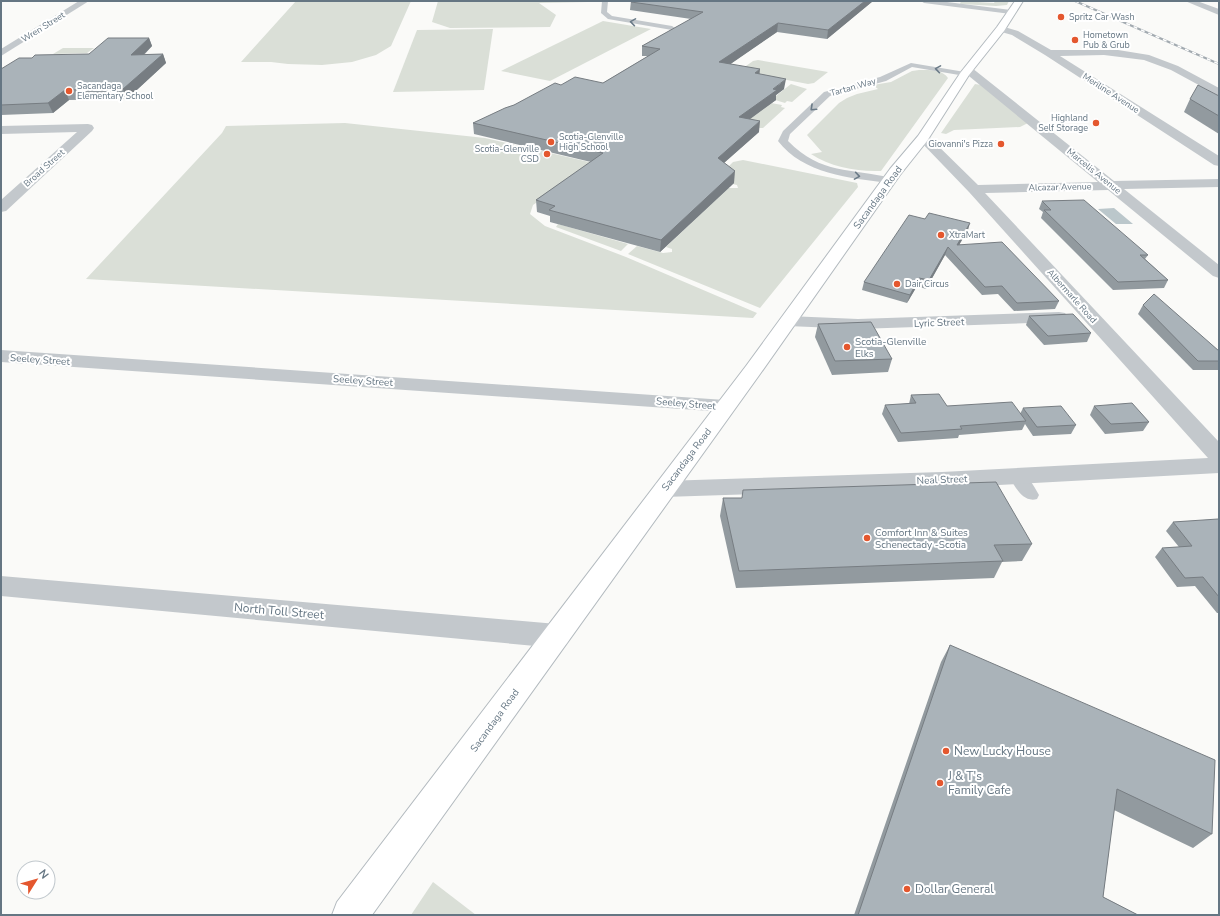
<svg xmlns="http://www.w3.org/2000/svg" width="1220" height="916" font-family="'Nunito Sans',sans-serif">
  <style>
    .green { fill: #dadfd7 }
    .water { fill: #bbc7cb }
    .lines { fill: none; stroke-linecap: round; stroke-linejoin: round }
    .secondary-casing { stroke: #b3babf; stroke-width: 2 }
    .lane { fill: #c3c8cc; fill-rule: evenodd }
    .street { fill: #c3c8cc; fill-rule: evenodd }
    .secondary { fill: #fff; fill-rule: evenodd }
    .rail-casing { stroke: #a2aab0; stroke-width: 2 }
    .rail { stroke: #fff; stroke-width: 1.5; stroke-dasharray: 4; stroke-linecap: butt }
    .wall { fill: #929a9f }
    .shaded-wall { fill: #777d82 }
    .building { fill: #aab3b9; stroke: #777d82 }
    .oneway { stroke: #6a7a87 }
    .poi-dot { fill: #e4572e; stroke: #fff; stroke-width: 1.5 }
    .labels { text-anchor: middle; stroke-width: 4; stroke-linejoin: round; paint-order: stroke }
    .far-poi-label { font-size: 9px; fill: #657683; stroke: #fff; text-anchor: start }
    .far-street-label { font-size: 9px; fill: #657683; stroke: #fff }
    .street-label { font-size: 10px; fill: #657683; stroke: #fff }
    .poi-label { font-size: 10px; fill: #657683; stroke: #fff; text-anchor: start }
    .near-street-label { font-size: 12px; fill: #657683; stroke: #fff }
    .near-poi-label { font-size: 12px; fill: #657683; stroke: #fff; text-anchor: start }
  </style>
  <rect width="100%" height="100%" fill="#fafaf8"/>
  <g class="green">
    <polygon points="296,1 411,1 391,46 376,55 352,62 322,65 288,64 271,62 241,62"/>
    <polygon points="438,1 588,1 588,2 539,3 556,15 550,27 450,28 432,22"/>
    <polygon points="961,1 994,3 995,1 1009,1 1007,5 996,6 960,4"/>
    <polygon points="603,21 651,29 550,81 501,71"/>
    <polygon points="493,29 484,90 393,92 417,30"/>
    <polygon points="63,48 94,48 87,53 53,54"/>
    <polygon points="758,60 828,72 814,83 808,84 739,71 753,61"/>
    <path d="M919,70c10,0 23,-1 29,8l-67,93c-24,1 -50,-4 -70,-17l11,-2 -15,-17 32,-32 8,-5 10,-4 21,-5 -5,-4 18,-3 21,-11z"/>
    <polygon points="791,84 807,89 792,102 787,101 785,103 772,99"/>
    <polygon points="975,84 981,85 1028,123 1020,127 954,130 946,134 941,133"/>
    <polygon points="771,103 782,105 781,107 785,108 763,128 735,128"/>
    <polygon points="345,123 485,138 589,162 590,165 589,167 533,205 530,214 545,226 626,257 757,313 753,318 86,279 222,133 226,126"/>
    <polygon points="743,160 857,183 858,187 760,308 628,254 637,246 663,253 672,252 672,249 666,247 728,188 738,188 737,185 715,180 733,162"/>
    <polygon points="558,224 628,244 621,251 556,227"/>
    <polygon points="433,882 476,915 411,915"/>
  </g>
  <polygon class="water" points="1114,208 1133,224 1116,224 1098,209"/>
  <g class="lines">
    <defs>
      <polygon id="secondary" points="1015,1 1023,1 1004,31 969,75 927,141 900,175 760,374 372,915 332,915 337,902 746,366 890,169 918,136 961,72 997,27"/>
    </defs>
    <use href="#secondary" class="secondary-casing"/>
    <g class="lane">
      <polygon points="602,1 608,1 607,12 612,16 672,26 675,28 672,30 608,19 601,13"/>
      <polygon points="921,1 939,1 1011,10 1014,12 1011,14 924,3"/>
      <path d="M911,63l54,9 4,2 -4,2 -53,-9 -26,14 -56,15 -40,38 -2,7c34,34 62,27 104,37l1,2 -1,2 -4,1c-38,-5 -85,-9 -110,-42l5,-10 41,-39 56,-15z"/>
      <path d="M1017,470c10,3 17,16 22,25l-2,4c-14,4 -22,-12 -28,-23l2,-4z"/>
    </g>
    <g class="street">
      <polygon points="79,1 89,1 1,56 1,49"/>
      <polygon points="1185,1 1197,1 1219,9 1219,15"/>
      <polygon points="1001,26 1018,31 1051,50 1118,50 1149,55 1178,66 1219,88 1219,96 1171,70 1144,60 1104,55 1060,56 1219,156 1219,166 1214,165 1045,55 1012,35 998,31 996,29"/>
      <polygon points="968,67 972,68 1114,181 1219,179 1219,187 1124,189 1219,265 1219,278 1213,276 1108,190 985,193 1219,442 1219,473 942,488 664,497 656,495 653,489 656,483 664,481 942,472 1208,458 969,192 917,138 919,135 927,135 978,185 1098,182 964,72 963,70 964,68"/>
      <polygon points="88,124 92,125 94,128 92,131 6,211 1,212 1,200 77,132 1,134 1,126"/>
      <polygon points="1059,312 1065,313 1068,317 1065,321 1059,322 858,329 788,326 782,325 779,321 782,317 788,316 858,319"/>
      <polygon points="1,350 725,400 732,401 735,406 732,411 725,412 1,362"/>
      <polygon points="1,576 557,624 567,628 571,636 567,644 557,648 1,596"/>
    </g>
    <use href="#secondary" class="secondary"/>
    <defs>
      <polyline id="rail" points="1075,1 1219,64"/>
    </defs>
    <use href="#rail" class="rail-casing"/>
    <use href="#rail" class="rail"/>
  </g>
  <g class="wall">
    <polygon points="631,1 873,1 827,39 777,32 730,64 760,74 784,89 776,95 776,100 749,119 759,132 724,163 734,183 660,252 550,222 550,216 537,212 536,200 591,162 474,134 473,123 514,105 561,85 603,83 648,56 642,56 642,46 691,19 630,10"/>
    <polygon points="149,38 152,46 144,55 163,54 166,63 127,99 69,100 53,113 1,115 1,69 32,58 89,54"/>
    <polygon points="1219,96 1219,134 1184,112 1190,99"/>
    <polygon points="1042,201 1148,255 1145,259 1168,280 1164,288 1113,290 1041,218 1043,212 1039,209"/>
    <polygon points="968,230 959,244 1059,301 1055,309 1014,311 998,294 982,295 945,255 926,289 917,286 907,303 862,290 864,282"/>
    <polygon points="1143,305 1219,351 1219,370 1193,370 1138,314"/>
    <polygon points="1029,316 1091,333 1087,342 1044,345 1026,325"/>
    <polygon points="818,324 892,359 888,372 832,375 815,337"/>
    <polygon points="911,395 947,406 1020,414 1023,408 1076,425 1071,434 1033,436 1025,424 1022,430 959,435 958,438 898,442 882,414 885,405 909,404"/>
    <polygon points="1094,406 1149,422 1143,431 1105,434 1090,415"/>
    <polygon points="723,498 1032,544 1022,561 1002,562 994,578 736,588 720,516"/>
    <polygon points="1219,520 1219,613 1217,613 1195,586 1177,587 1155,557 1162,548 1179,547 1166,531 1173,522"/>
    <polygon points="950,645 1212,834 1193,848 1114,810 1103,897 1138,915 854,915 941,662"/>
  </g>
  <g class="shaded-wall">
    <polygon points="865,1 873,1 827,39 828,30"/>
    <polygon points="778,23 777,32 719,72 719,62"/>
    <polygon points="149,38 152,46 134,64 131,55"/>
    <polygon points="163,54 166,63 127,99 123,89"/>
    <polygon points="760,69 759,79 755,73"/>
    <polygon points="786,79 784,89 776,95 776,100 738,128 739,117"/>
    <polygon points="65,90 69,100 53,113 48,103"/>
    <polygon points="760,121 759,132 717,169 718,158"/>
    <polygon points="735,171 734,183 660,252 661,240"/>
    <polygon points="970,223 968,230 955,252 957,245"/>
    <polygon points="948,247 945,255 926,289 929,280"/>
    <polygon points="919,278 917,286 907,303 910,295"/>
  </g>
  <g class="building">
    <polygon points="631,1 865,1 828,30 778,23 719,62 760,69 755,73 786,79 773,89 777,90 739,117 760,121 718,158 735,171 661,240 549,210 555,206 536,200 603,153 473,123 505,108 514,105 555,83 561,85 575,77 603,83 660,49 642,46 703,12 631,2"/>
    <polygon points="108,38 149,38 131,55 163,54 123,89 65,90 48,103 1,105 1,69 19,58 32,58 35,55 89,54"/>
    <polygon points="1198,85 1219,96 1219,116 1190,99"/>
    <polygon points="1084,200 1148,255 1140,255 1168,280 1118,282 1044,210 1051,210 1042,201"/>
    <polygon points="929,213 970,223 957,245 1002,242 1059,301 1017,303 1002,286 985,287 948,247 929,280 919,278 910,295 864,282 909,215 925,219"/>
    <polygon points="1154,294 1219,351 1219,361 1198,361 1143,305"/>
    <polygon points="1073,314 1091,333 1048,336 1029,316"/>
    <polygon points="871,322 892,359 835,361 818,324"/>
    <polygon points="939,394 947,406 1012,402 1026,421 960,426 962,429 901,433 885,405 916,403 911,395"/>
    <polygon points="1132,403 1149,422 1111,424 1094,406"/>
    <polygon points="1061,406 1076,425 1037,427 1023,408"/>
    <polygon points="996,482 1032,544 994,545 1003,561 739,571 723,498 742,498 743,490"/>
    <polygon points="1218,519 1219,520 1219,597 1203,577 1185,578 1162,548 1192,546 1173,522"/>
    <polygon points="950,645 1215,760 1212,834 1117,789 1103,897 1138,915 858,915"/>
  </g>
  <defs><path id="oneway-chevron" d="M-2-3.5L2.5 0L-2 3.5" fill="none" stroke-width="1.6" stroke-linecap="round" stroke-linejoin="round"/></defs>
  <g class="oneway">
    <use href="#oneway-chevron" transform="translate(633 22) rotate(-171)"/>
    <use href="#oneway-chevron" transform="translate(938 69) rotate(-171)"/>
    <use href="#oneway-chevron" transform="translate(813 108) rotate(137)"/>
    <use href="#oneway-chevron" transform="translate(857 176) rotate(9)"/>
  </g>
  <g class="poi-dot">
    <circle cx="1061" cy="17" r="4"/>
    <circle cx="1075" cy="40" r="4"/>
    <circle cx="69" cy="91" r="4"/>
    <circle cx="1096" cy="123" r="4"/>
    <circle cx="551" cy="142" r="4"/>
    <circle cx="1001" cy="144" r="4"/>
    <circle cx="547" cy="154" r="4"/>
    <circle cx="941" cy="235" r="4"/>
    <circle cx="897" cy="284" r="4"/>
    <circle cx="847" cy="347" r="4"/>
    <circle cx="867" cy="538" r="4"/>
    <circle cx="946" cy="751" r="4"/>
    <circle cx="940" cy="783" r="4"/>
    <circle cx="907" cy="889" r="4"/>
  </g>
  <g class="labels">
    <g class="far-poi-label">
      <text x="1069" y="20">Spritz Car Wash</text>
      <text x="1083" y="38">Hometown<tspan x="1083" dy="10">Pub &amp; Grub</tspan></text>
      <text x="77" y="89">Sacandaga<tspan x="77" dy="10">Elementary School</tspan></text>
      <text x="1088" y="121" text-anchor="end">Highland<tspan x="1088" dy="10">Self Storage</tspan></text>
      <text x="559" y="140">Scotia-Glenville<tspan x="559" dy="10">High School</tspan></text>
      <text x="993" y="147" text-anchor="end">Giovanni's Pizza</text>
      <text x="539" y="152" text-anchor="end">Scotia-Glenville<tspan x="539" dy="10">CSD</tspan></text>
      <text x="949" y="238">XtraMart</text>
      <text x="905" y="287">Dair Circus</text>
    </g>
    <g class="far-street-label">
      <text transform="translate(43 27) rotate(-32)" y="3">Wren Street</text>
      <text transform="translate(853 87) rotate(-16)" y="3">Tartan Way</text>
      <text transform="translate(1111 93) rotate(33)" y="3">Meriline Avenue</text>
      <text transform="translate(44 168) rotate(-42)" y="3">Broad Street</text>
      <text transform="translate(1094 171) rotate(39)" y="3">Marcelis Avenue</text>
      <text transform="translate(1060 187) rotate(-1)" y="3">Alcazar Avenue</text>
      <text transform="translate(1072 296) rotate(48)" y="3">Albermarle Road</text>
    </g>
    <g class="street-label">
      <text transform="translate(877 197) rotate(-54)" y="4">Sacandaga Road</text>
      <text transform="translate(939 322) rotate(-2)" y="4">Lyric Street</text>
      <text transform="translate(40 359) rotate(4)" y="4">Seeley Street</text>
      <text transform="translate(363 380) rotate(4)" y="4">Seeley Street</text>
      <text transform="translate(686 403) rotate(5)" y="4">Seeley Street</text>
      <text transform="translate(686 459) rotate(-53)" y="4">Sacandaga Road</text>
      <text transform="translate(942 479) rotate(-2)" y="4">Neal Street</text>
      <text transform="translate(494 720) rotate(-54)" y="4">Sacandaga Road</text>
    </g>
    <g class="poi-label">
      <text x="855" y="345">Scotia-Glenville<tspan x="855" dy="12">Elks</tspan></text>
      <text x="875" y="536">Comfort Inn &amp; Suites<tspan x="875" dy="12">Schenectady -Scotia</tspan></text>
    </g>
    <g class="near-street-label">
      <text transform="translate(279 611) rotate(5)" y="4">North Toll Street</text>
    </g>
    <g class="near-poi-label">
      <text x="954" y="755">New Lucky House</text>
      <text x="948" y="780">J &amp; T's<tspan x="948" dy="14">Family Cafe</tspan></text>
      <text x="915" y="893">Dollar General</text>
    </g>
  </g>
  <rect width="1220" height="916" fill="none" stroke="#657683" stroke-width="4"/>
  <g transform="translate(36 880) rotate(53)"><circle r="19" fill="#ffffff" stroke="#c1c8cd"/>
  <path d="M0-3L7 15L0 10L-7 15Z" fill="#e4572e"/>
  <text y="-6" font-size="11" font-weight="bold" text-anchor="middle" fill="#657683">N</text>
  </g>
</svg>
